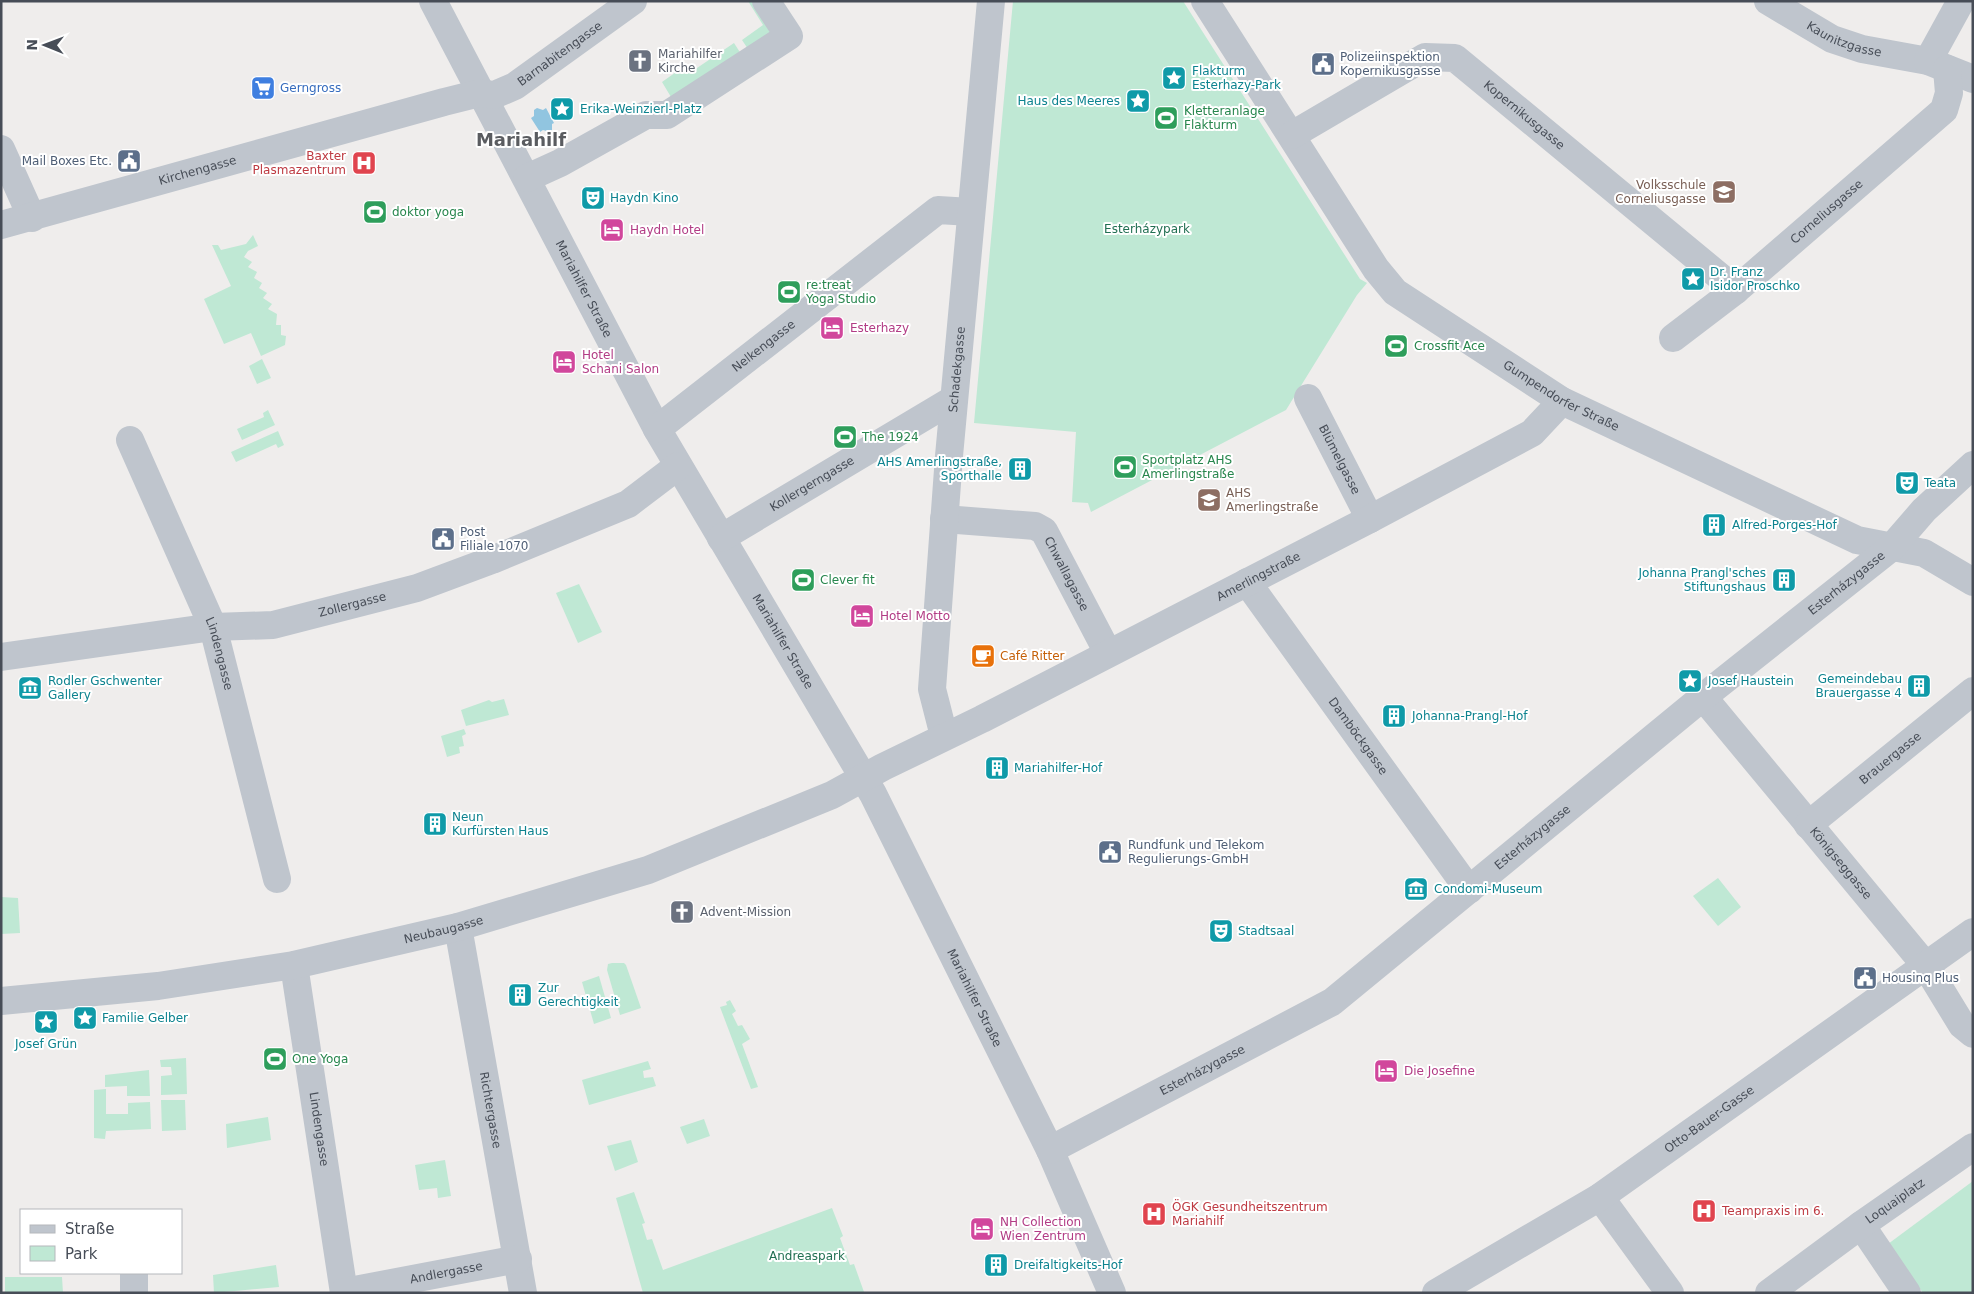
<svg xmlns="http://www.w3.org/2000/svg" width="1974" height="1294" font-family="'DejaVu Sans',sans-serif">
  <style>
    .green { fill: #bfe8d4 }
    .water { fill: #91c5e0 }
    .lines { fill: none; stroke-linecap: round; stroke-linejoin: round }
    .minor { stroke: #bfc5cd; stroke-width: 28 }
    .labels { text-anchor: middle; stroke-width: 4; stroke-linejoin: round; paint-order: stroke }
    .street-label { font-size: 12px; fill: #474d57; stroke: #fff }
    .worship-label { font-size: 12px; fill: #5b616d; stroke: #fff; text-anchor: start }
    .service-label { font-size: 12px; fill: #4e5e75; stroke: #fff; text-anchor: start }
    .culture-label { font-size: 12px; fill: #0d838f; stroke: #fff; text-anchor: start }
    .shop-label { font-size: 12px; fill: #366cbe; stroke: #fff; text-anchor: start }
    .leisure-label { font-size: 12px; fill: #27864d; stroke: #fff; text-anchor: start }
    .health-label { font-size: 12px; fill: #be3a42; stroke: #fff; text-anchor: start }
    .education-label { font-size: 12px; fill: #785e54; stroke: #fff; text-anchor: end }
    .park-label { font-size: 12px; fill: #216f52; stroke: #fff }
    .hotel-label { font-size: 12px; fill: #b23c85; stroke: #fff; text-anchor: start }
    .food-label { font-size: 12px; fill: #c56008; stroke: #fff; text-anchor: start }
    .district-label { font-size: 18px; font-weight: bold; fill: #5a5c60; stroke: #fff }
  </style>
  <rect width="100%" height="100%" fill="#efedec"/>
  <g class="green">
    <polygon points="748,1 756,1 772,31 750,52 742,40 763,25"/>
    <polygon points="1013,1 1183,1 1360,279 1367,283 1357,295 1286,410 1091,512 1088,503 1072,502 1076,432 974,423"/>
    <polygon points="734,43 743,57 671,97 662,82 686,65 697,68"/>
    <polygon points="253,235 258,246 248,251 244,257 252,262 248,267 257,272 254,278 262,283 259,288 267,293 263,298 272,304 268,309 277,314 276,325 281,325 281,335 286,336 285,345 261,356 251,333 224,344 204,299 231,286 212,245 218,245 221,250 246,244"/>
    <polygon points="262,359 271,378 257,384 249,366"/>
    <polygon points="268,410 275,425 242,440 237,429 264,417 263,413"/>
    <polygon points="278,431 284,445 278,448 276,444 236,462 231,452"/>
    <polygon points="579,584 602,632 578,643 556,593"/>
    <polygon points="504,699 509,715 466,726 461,710 489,700 492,702"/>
    <polygon points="464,729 466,734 462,736 464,746 459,747 460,753 447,757 441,736"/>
    <polygon points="1718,878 1741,907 1718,926 1693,896"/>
    <polygon points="1,897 18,898 20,933 1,934"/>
    <polygon points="612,963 624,963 626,965 641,1008 620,1015 607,970 608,964"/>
    <polygon points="599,976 611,1018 594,1024 582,982"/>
    <polygon points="730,1000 736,1011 732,1014 738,1026 742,1025 750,1039 742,1044 758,1087 751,1089 720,1007 727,1005 726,1002"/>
    <polygon points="186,1058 187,1094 161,1095 161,1076 172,1075 171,1067 161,1067 160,1060"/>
    <polygon points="648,1061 651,1069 643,1071 644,1078 653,1077 656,1086 589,1105 582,1080"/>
    <polygon points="149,1070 150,1096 127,1096 127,1086 105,1087 105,1075"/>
    <polygon points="106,1089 106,1114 128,1114 128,1103 150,1102 151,1129 106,1131 105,1139 94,1138 94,1090"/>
    <polygon points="161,1100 185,1100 186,1130 162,1131"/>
    <polygon points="268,1117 271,1140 227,1148 226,1124"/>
    <polygon points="704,1119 710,1136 687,1144 680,1127"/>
    <polygon points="631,1140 638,1162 615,1171 607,1146"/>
    <polygon points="445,1160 451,1196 438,1198 437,1188 419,1190 415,1165"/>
    <polygon points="1973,1181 1973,1293 1923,1293 1888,1244"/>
    <polygon points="634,1192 645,1223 642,1224 647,1240 652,1239 663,1270 832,1208 843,1236 840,1238 850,1265 854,1264 864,1292 643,1293 616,1198"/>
    <polygon points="276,1265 279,1287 214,1293 213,1275"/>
    <polygon points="5,1277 62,1277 63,1293 5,1293"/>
  </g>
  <polygon class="water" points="537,108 543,110 546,108 554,123 552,124 552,130 550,132 543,130 540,132 531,118 534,116 534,110"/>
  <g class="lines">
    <g class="minor">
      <path id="s1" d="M433,1l224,428 216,365 177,356 62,143"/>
      <path id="s2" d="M1205,1l171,268 19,23 167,109 295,139 67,13 49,29"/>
      <path id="s3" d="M1768,1l64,38 30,10 66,12 45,18"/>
      <polyline points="1928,61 1961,1"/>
      <path id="s4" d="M1292,135l133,-78 30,1 281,232"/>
      <polyline points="1,149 32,218"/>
      <polyline points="527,178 560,163 646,115 667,115 789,36 766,1"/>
      <path id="s5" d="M1,225l443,-123 36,-9 14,2 21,-9 118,-85"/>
      <path id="s6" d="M1673,338l63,-48 208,-180 5,-17 -2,-24"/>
      <path id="s7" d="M1308,398l62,121"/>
      <path id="s8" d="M657,429l281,-219 33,2"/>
      <path id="s9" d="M130,440l83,187 64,252"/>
      <path id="s10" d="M944,519l91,7 9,5 64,122"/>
      <path id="s11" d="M721,538l233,-139"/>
      <path id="s12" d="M1247,582l222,308"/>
      <path id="s13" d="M1,657l212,-30 60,-2 144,-37 75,-28 136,-56 50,-38"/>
      <path id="s14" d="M1703,697l223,269 36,59 11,9"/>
      <path id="s15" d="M944,736l-12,-47 17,-233 42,-455"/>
      <path id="s16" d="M1808,825l165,-134"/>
      <path id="s17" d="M458,927l65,366"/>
      <path id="s18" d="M294,965l50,328"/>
      <path id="s19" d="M1,1001l157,-15 136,-21 164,-38 190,-57 184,-75 51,-28 99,-48 388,-200 162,-86 30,-32"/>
      <path id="s20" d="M1050,1150l282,-148 371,-305 189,-150 32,-37 49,-45"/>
      <polyline points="1600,1197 1670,1293"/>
      <polyline points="1861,1225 1907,1293"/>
      <path id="s21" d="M344,1292l174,-33"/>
      <polyline points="134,1293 134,1273"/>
      <path id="s22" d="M1436,1293l164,-96 373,-265"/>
      <path id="s23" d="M1769,1293l92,-68 112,-78"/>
    </g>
  </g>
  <defs>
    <symbol id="church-square" viewBox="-11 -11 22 22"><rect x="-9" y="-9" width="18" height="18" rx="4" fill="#6b7280" stroke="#fff"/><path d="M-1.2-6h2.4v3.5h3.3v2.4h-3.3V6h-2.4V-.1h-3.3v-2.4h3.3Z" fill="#fff"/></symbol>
    <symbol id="civic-square" viewBox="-11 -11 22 22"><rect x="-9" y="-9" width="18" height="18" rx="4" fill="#5c6f8a" stroke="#fff"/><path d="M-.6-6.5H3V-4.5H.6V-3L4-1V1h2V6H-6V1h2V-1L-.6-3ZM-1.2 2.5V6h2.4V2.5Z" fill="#fff"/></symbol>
    <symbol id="sight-square" viewBox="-11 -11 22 22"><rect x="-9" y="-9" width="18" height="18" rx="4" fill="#0f9aa8" stroke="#fff"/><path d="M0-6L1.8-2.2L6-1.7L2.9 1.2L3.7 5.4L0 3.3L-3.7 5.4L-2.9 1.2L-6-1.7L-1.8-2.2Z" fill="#fff"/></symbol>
    <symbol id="supermarket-square" viewBox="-11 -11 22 22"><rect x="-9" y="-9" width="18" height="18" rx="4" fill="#3f7fe0" stroke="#fff"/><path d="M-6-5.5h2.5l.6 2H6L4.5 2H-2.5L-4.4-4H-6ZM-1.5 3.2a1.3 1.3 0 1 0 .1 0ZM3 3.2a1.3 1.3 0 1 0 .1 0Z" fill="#fff"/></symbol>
    <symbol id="stadium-square" viewBox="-11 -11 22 22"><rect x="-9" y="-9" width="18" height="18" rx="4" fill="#2e9e5b" stroke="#fff"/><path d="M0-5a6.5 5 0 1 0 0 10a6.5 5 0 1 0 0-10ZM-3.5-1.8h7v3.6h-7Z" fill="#fff"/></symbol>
    <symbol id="hospital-square" viewBox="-11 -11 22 22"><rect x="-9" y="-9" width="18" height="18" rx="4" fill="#e0444e" stroke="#fff"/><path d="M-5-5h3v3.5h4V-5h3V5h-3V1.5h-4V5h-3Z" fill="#fff"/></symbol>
    <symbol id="school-square" viewBox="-11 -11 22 22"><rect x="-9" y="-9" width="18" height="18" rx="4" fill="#8d6e63" stroke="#fff"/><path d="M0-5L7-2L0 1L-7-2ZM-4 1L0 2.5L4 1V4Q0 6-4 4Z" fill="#fff"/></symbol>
    <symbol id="theatre-square" viewBox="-11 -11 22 22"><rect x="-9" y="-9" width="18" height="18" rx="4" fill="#0f9aa8" stroke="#fff"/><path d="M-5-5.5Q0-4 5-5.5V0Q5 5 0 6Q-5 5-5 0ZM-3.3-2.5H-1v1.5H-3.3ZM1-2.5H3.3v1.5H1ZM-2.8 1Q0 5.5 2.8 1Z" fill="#fff"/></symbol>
    <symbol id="hotel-square" viewBox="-11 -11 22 22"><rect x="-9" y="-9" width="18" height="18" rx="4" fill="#d1479c" stroke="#fff"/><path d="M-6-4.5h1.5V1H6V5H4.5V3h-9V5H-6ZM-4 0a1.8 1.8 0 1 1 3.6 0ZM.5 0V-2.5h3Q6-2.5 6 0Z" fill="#fff"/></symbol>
    <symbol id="building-square" viewBox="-11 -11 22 22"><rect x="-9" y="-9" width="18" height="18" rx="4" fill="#0f9aa8" stroke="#fff"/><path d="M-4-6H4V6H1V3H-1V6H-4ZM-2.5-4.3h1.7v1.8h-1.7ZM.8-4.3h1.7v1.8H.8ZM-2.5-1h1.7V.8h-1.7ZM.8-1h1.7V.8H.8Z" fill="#fff"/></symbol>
    <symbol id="cafe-square" viewBox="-11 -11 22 22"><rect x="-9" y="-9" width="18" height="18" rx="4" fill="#e8710a" stroke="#fff"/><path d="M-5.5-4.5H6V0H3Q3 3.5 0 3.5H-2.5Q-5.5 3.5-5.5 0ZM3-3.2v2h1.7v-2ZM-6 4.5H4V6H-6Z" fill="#fff"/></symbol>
    <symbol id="museum-square" viewBox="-11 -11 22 22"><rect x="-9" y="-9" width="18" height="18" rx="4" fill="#0f9aa8" stroke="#fff"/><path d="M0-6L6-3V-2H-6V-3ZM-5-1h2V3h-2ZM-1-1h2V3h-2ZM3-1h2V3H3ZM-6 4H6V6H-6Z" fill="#fff"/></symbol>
  </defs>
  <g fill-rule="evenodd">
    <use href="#church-square" x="626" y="47" width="28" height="28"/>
    <use href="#civic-square" x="1309" y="50" width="28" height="28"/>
    <use href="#sight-square" x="1160" y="64" width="28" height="28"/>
    <use href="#supermarket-square" x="249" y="74" width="28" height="28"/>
    <use href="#sight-square" x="1124" y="87" width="28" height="28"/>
    <use href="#sight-square" x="548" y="95" width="28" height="28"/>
    <use href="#stadium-square" x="1152" y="104" width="28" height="28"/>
    <use href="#civic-square" x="115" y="147" width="28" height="28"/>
    <use href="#hospital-square" x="350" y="149" width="28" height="28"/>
    <use href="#school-square" x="1710" y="178" width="28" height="28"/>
    <use href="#theatre-square" x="579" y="184" width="28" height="28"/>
    <use href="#stadium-square" x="361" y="198" width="28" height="28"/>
    <use href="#hotel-square" x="598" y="216" width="28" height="28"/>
    <use href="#sight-square" x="1679" y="265" width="28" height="28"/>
    <use href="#stadium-square" x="775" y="278" width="28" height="28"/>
    <use href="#hotel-square" x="818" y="314" width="28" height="28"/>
    <use href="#stadium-square" x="1382" y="332" width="28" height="28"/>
    <use href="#hotel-square" x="550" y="348" width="28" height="28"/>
    <use href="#stadium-square" x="831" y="423" width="28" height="28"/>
    <use href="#stadium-square" x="1111" y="453" width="28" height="28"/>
    <use href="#building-square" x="1006" y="455" width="28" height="28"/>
    <use href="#theatre-square" x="1893" y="469" width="28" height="28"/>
    <use href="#school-square" x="1195" y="486" width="28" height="28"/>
    <use href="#building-square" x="1700" y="511" width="28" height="28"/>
    <use href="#civic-square" x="429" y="525" width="28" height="28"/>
    <use href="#stadium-square" x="789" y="566" width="28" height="28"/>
    <use href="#building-square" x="1770" y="566" width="28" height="28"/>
    <use href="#hotel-square" x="848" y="602" width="28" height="28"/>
    <use href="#cafe-square" x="969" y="642" width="28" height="28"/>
    <use href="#sight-square" x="1676" y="667" width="28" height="28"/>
    <use href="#building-square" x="1905" y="672" width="28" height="28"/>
    <use href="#museum-square" x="16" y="674" width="28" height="28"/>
    <use href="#building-square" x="1380" y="702" width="28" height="28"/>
    <use href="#building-square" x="983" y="754" width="28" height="28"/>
    <use href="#building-square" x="421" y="810" width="28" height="28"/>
    <use href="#civic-square" x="1096" y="838" width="28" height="28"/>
    <use href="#museum-square" x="1402" y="875" width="28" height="28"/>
    <use href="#church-square" x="668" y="898" width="28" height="28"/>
    <use href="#theatre-square" x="1207" y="917" width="28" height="28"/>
    <use href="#civic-square" x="1851" y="964" width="28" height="28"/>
    <use href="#building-square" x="506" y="981" width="28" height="28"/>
    <use href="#sight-square" x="71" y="1004" width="28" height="28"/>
    <use href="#sight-square" x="32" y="1008" width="28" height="28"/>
    <use href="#stadium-square" x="261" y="1045" width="28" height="28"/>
    <use href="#hotel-square" x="1372" y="1057" width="28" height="28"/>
    <use href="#hospital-square" x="1690" y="1197" width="28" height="28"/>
    <use href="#hospital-square" x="1140" y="1200" width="28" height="28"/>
    <use href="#hotel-square" x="968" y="1215" width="28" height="28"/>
    <use href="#building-square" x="982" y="1251" width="28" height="28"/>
  </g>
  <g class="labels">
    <g class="street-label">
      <text dy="4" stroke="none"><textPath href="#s3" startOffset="86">Kaunitzgasse</textPath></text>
      <text dy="4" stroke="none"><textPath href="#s5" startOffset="589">Barnabitengasse</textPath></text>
      <text dy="4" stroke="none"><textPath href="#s4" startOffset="274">Kopernikusgasse</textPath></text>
      <text dy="4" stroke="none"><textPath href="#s5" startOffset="204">Kirchengasse</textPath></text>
      <text dy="4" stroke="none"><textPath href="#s6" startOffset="199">Corneliusgasse</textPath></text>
      <text dy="4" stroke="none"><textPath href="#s1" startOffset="325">Mariahilfer Straße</textPath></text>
      <text dy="4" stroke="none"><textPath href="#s8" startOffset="135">Nelkengasse</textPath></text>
      <text dy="4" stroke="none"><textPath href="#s15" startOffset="369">Schadekgasse</textPath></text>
      <text dy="4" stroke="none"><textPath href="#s2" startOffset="544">Gumpendorfer Straße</textPath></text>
      <text dy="4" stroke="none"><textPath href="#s7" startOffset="69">Blümelgasse</textPath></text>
      <text dy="4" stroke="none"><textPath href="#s11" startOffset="106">Kollergerngasse</textPath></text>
      <text dy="4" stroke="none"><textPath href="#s10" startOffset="150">Chwallagasse</textPath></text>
      <text dy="4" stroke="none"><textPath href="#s19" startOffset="1340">Amerlingstraße</textPath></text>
      <text dy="4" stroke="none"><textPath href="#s20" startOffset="982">Esterházygasse</textPath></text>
      <text dy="4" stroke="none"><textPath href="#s13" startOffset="356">Zollergasse</textPath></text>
      <text dy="4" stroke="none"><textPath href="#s1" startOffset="730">Mariahilfer Straße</textPath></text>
      <text dy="4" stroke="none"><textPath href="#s9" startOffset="232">Lindengasse</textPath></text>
      <text dy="4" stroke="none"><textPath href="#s12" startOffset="190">Damböckgasse</textPath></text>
      <text dy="4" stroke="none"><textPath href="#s16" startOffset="106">Brauergasse</textPath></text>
      <text dy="4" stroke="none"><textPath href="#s20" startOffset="578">Esterházygasse</textPath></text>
      <text dy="4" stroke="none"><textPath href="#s14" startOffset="216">Königseggasse</textPath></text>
      <text dy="4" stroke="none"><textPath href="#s19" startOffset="449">Neubaugasse</textPath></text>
      <text dy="4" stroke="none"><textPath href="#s1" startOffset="1135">Mariahilfer Straße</textPath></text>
      <text dy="4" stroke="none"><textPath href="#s20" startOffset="172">Esterházygasse</textPath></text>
      <text dy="4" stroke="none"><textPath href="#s17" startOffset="186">Richtergasse</textPath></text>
      <text dy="4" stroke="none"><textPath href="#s22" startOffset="324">Otto-Bauer-Gasse</textPath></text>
      <text dy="4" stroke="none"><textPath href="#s18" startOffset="166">Lindengasse</textPath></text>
      <text dy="4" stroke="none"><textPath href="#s23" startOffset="156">Loquaiplatz</textPath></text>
      <text dy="4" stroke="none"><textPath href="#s21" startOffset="104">Andlergasse</textPath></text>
    </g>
    <g class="worship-label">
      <text x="658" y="58">Mariahilfer<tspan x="658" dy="14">Kirche</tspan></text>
      <text x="700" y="916">Advent-Mission</text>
    </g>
    <g class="service-label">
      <text x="1340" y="61">Polizeiinspektion<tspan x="1340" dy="14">Kopernikusgasse</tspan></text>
      <text x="112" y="165" text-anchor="end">Mail Boxes Etc.</text>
      <text x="460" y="536">Post<tspan x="460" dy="14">Filiale 1070</tspan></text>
      <text x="1128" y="849">Rundfunk und Telekom<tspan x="1128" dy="14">Regulierungs-GmbH</tspan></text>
      <text x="1882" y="982">Housinq Plus</text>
    </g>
    <g class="culture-label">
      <text x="1192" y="75">Flakturm<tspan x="1192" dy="14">Esterhazy-Park</tspan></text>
      <text x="1120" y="105" text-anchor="end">Haus des Meeres</text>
      <text x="580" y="113">Erika-Weinzierl-Platz</text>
      <text x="610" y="202">Haydn Kino</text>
      <text x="1710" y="276">Dr. Franz<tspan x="1710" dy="14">Isidor Proschko</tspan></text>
      <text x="1002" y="466" text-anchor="end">AHS Amerlingstraße,<tspan x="1002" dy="14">Sporthalle</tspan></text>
      <text x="1924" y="487">Teata</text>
      <text x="1732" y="529">Alfred-Porges-Hof</text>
      <text x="1766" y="577" text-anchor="end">Johanna Prangl'sches<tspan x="1766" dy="14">Stiftungshaus</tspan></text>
      <text x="1902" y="683" text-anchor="end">Gemeindebau<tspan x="1902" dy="14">Brauergasse 4</tspan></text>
      <text x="48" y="685">Rodler Gschwenter<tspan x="48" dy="14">Gallery</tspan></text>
      <text x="1708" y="685">Josef Haustein</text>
      <text x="1412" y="720">Johanna-Prangl-Hof</text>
      <text x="1014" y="772">Mariahilfer-Hof</text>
      <text x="452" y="821">Neun<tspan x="452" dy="14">Kurfürsten Haus</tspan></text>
      <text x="1434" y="893">Condomi-Museum</text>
      <text x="1238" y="935">Stadtsaal</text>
      <text x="538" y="992">Zur<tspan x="538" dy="14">Gerechtigkeit</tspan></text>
      <text x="102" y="1022">Familie Gelber</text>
      <text x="46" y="1048" text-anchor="middle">Josef Grün</text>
      <text x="1014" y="1269">Dreifaltigkeits-Hof</text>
    </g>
    <g class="shop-label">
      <text x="280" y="92">Gerngross</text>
    </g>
    <g class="leisure-label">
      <text x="1184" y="115">Kletteranlage<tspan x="1184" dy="14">Flakturm</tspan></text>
      <text x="392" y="216">doktor yoga</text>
      <text x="806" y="289">re:treat<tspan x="806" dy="14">Yoga Studio</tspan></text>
      <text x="1414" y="350">Crossfit Ace</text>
      <text x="862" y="441">The 1924</text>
      <text x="1142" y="464">Sportplatz AHS<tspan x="1142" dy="14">Amerlingstraße</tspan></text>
      <text x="820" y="584">Clever fit</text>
      <text x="292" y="1063">One Yoga</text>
    </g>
    <g class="health-label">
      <text x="346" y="160" text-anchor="end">Baxter<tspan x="346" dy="14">Plasmazentrum</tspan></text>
      <text x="1172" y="1211">ÖGK Gesundheitszentrum<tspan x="1172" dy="14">Mariahilf</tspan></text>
      <text x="1722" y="1215">Teampraxis im 6.</text>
    </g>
    <g class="education-label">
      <text x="1706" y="189">Volksschule<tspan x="1706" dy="14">Corneliusgasse</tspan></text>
      <text x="1226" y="497" text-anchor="start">AHS<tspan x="1226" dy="14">Amerlingstraße</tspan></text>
    </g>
    <g class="park-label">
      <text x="1147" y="233">Esterházypark</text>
      <text x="807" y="1260">Andreaspark</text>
    </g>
    <g class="hotel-label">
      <text x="630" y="234">Haydn Hotel</text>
      <text x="850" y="332">Esterhazy</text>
      <text x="582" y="359">Hotel<tspan x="582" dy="14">Schani Salon</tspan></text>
      <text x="880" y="620">Hotel Motto</text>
      <text x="1404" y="1075">Die Josefine</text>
      <text x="1000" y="1226">NH Collection<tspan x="1000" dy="14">Wien Zentrum</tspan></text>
    </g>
    <g class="food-label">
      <text x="1000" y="660">Café Ritter</text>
    </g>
    <g class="district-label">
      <text x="521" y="146">Mariahilf</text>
    </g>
  </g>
  <rect width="1974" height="1294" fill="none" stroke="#474d57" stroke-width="5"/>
  <rect x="20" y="1209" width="162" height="65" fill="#ffffff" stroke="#b5b8bc"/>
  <rect x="30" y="1225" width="25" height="8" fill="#bfc5cd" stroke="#b5b8bc"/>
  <text x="65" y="1234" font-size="15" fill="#474d57">Straße</text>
  <rect x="30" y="1246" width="25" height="15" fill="#bfe8d4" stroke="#b5b8bc"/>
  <text x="65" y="1259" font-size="15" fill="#474d57">Park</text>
  <g transform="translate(45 45) rotate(271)" stroke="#ffffff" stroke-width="4" paint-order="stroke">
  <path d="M0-4L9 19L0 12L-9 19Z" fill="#474d57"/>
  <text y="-8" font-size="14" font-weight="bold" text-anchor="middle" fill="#474d57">N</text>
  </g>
</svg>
